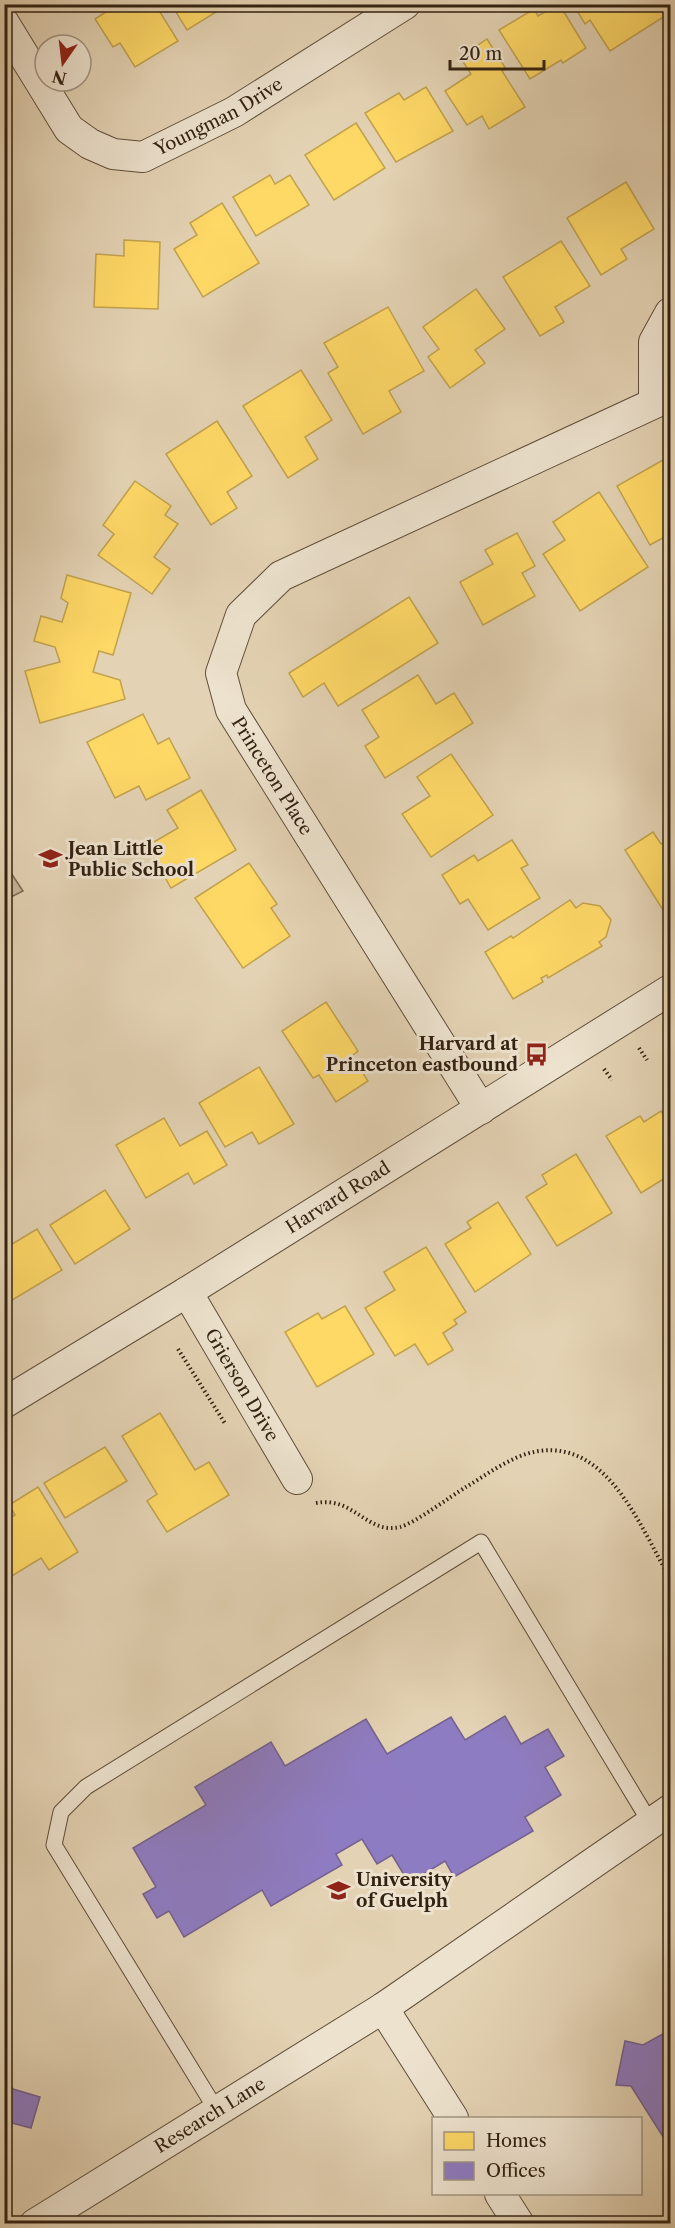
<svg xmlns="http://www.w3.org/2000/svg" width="675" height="2228" font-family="'Libre Caslon Text',serif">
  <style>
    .green { fill: #c5b498; stroke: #7c6b55; stroke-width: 1.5 }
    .homes { fill: #ffd966; stroke: #c2a24d; stroke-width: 1.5 }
    .offices { fill: #8e7cc3; stroke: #73618e; stroke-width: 1.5 }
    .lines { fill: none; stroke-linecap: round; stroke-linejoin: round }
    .service-casing { stroke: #5f4e3a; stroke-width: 17 }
    .minor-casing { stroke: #5f4e3a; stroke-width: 32 }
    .path { stroke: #332212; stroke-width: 4; stroke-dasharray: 1.5 3; stroke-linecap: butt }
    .service { stroke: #ede2ce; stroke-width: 15 }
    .minor { stroke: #ede2ce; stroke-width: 30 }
    .labels { text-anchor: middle; stroke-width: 6; stroke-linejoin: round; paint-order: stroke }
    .street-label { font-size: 18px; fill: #332212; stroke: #ede2ce }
    .poi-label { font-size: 18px; font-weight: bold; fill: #332212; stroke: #ede2ce; text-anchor: start }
  </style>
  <rect width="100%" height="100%" fill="#e3d2b3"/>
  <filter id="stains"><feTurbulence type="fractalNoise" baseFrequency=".00333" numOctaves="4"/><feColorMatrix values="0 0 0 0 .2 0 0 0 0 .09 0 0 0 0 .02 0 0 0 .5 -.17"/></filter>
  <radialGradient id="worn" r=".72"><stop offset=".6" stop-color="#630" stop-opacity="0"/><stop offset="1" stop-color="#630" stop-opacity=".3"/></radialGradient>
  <polygon class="green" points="5,864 23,891 5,900 4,900"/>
  <g class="homes">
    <polygon points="118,4 155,4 178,41 135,67 120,43 113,47 95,19"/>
    <polygon points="171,4 229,4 187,30"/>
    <polygon points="559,4 586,48 563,63 561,60 530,79 499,30 534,9 538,16"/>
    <polygon points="573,4 658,4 665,16 610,51 590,20 585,24"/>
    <polygon points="663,4 670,4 670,17"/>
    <polygon points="487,39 506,69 502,71 525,107 489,129 482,116 467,125 445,91 471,74 460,57"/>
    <polygon points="426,87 453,131 396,162 365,113 399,93 404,100"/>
    <polygon points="356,123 385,168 334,200 305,155"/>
    <polygon points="665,160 670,160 670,211"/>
    <polygon points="270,175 275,184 290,175 309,205 256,236 233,197"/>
    <polygon points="626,182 654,229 621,249 627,259 601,275 567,218"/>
    <polygon points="222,203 259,263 203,297 174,249 197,235 190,223"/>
    <polygon points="124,240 160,242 158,309 94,307 96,254 124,256"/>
    <polygon points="561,241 590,286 555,307 564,322 540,336 503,277"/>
    <polygon points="476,289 505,329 475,350 485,363 450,388 428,357 439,349 423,327"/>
    <polygon points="388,307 424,371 389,391 401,412 363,434 328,373 338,367 324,343"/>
    <polygon points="301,370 332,420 305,437 318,459 288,478 243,406"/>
    <polygon points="217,421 252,476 227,492 237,508 211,525 166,454"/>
    <polygon points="670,456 670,534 650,545 617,486"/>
    <polygon points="135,481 171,506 165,515 178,524 154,557 170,569 152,594 98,555 114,534 103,525"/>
    <polygon points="599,492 648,567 580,611 543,554 565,540 553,522"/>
    <polygon points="517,533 535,566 522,573 535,596 483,625 460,582 493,564 485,550"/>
    <polygon points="67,575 131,593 113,655 99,651 93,672 120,680 125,699 40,723 25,671 60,662 55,647 34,641 41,616 62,622 68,603 61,598"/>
    <polygon points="409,597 438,643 338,706 324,683 303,697 289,673"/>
    <polygon points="418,675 436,704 454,693 473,723 385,778 365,746 379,737 362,710"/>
    <polygon points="143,714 158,744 169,738 190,778 146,800 139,786 115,798 87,742"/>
    <polygon points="451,754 493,815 431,857 402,814 430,796 417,777"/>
    <polygon points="201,790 236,850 171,888 147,846 178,828 167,810"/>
    <polygon points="653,832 661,844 670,838 670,906 663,910 625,850"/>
    <polygon points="512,840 528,865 521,868 540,898 488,930 468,899 460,904 442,875 474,855 478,861"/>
    <polygon points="249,863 277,904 271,908 290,936 243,968 195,898"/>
    <polygon points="570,900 576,908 583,903 600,906 611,920 606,937 599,942 602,946 548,978 547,975 541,978 543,982 513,999 485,952 511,936 513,938"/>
    <polygon points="326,1002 358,1051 352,1056 368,1081 336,1102 319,1075 313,1078 282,1031"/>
    <polygon points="259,1067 294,1124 259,1144 252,1132 225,1147 199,1103"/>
    <polygon points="661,1111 670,1126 670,1175 641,1193 606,1136 640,1116 644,1122"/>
    <polygon points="164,1118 180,1146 207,1131 227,1165 194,1184 188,1173 146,1198 116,1145"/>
    <polygon points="576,1154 612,1213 557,1246 526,1197 547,1184 542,1175"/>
    <polygon points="105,1190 130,1229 75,1264 50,1225"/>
    <polygon points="498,1202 531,1254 475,1292 445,1244 471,1228 467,1222"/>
    <polygon points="37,1229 62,1270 4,1305 4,1249"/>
    <polygon points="426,1247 466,1312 454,1320 457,1324 443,1333 453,1350 428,1365 415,1344 395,1356 365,1308 395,1290 384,1272"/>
    <polygon points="345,1306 374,1354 317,1387 285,1332 318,1313 322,1319"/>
    <polygon points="160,1413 195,1470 209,1462 229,1495 167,1532 147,1501 157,1494 122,1436"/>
    <polygon points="105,1447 127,1481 65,1518 44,1483"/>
    <polygon points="38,1487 78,1552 49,1570 41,1558 7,1579 4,1574 4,1522 15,1515 9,1505"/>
  </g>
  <g class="offices">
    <polygon points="505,1716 521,1744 548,1729 564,1756 545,1767 561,1795 525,1817 533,1831 454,1877 445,1861 409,1883 392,1855 377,1864 362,1839 336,1854 342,1865 271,1906 262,1890 184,1937 169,1911 157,1918 143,1894 156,1887 133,1848 206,1805 195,1787 271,1742 285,1766 366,1719 387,1754 451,1717 465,1740"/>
    <polygon points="670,2030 670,2148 631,2086 616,2085 625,2041 643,2045"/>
    <polygon points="4,2076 13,2089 40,2097 31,2128 4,2121"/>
  </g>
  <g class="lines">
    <defs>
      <polyline id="service" points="217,2111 54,1845 61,1812 86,1787 481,1542 651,1824"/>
      <g id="minor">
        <path id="s1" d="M4,23l65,106 21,15 23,10 30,3 91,-45 171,-108"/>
        <polyline points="654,403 654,342 670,313"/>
        <polyline points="481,1109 231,710 221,673 241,615 281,576 670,396"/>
        <path id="s2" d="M187,1292l110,187"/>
        <path id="s3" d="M4,1403l183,-111 483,-302"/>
        <polyline points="383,2008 453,2118"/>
        <polyline points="500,2194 519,2224"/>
        <path id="s4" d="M35,2224l348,-216 287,-198"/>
      </g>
    </defs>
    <use href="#service" class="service-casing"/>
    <use href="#minor" class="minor-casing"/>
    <g class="path">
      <polyline points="639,1048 647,1060"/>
      <polyline points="604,1069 612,1080"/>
      <polyline points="178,1349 226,1425"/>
      <path d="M316,1503c38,-7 51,32 84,24 15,-4 51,-31 66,-40 22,-13 46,-32 73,-36 70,-10 102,78 131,127"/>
    </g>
    <use href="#service" class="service"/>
    <use href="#minor" class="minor"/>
  </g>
  <defs>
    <symbol id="school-bare" viewBox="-9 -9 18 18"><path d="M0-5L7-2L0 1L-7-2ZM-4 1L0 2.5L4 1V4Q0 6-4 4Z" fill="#8f2418" stroke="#ede2ce" stroke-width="2.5" paint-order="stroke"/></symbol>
    <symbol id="bus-bare" viewBox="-9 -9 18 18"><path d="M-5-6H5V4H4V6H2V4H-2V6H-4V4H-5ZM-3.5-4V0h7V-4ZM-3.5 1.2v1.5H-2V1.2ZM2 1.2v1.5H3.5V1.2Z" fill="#8f2418" stroke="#ede2ce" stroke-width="2.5" paint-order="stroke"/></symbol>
    <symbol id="university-bare" viewBox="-9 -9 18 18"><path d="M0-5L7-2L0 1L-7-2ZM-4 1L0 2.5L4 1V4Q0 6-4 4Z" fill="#8f2418" stroke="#ede2ce" stroke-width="2.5" paint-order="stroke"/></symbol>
  </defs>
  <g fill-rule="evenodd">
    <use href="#school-bare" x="34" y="842" width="33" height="33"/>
    <use href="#bus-bare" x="520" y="1038" width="33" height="33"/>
    <use href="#university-bare" x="322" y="1874" width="33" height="33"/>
  </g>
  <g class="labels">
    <g class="street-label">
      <text dy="6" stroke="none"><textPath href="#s1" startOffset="291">Youngman Drive</textPath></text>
      <text transform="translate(272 776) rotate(58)" y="6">Princeton Place</text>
      <text dy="6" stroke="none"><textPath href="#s3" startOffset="392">Harvard Road</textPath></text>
      <text dy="6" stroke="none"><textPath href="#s2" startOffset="108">Grierson Drive</textPath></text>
      <text dy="6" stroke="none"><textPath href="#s4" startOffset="206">Research Lane</textPath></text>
    </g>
    <g class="poi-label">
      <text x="68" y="855">Jean Little<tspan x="68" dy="21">Public School</tspan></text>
      <text x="518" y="1050" text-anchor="end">Harvard at<tspan x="518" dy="21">Princeton eastbound</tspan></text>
      <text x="356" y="1886">University<tspan x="356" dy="21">of Guelph</tspan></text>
    </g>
  </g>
  <rect width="675" height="2228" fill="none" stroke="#e3d2b3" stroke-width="24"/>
  <rect x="6" y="6" width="663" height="2216" fill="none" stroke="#332212" stroke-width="3"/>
  <rect x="12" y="12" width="651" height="2204" fill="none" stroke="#332212" stroke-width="1.5"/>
  <rect x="432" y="2117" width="210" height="78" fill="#ede2ce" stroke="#a39583" stroke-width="1.5"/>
  <rect x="444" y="2132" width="30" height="18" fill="#ffd966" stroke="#a39583" stroke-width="1.5"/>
  <text x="486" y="2147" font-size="18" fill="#332212">Homes</text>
  <rect x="444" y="2162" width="30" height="18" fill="#8e7cc3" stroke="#a39583" stroke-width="1.5"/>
  <text x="486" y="2177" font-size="18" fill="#332212">Offices</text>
  <g transform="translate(63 63) rotate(194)"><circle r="28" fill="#ede2ce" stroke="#a39583" stroke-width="1.5"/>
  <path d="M0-4.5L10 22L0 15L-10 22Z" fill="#8f2418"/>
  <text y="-9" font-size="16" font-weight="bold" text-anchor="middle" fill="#332212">N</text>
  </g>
  <path d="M450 60v9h94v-9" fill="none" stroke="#332212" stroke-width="3"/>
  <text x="459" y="60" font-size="18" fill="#332212" stroke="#ede2ce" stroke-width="4.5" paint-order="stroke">20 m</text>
  <rect width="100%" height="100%" filter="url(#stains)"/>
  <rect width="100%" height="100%" fill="url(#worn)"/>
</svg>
